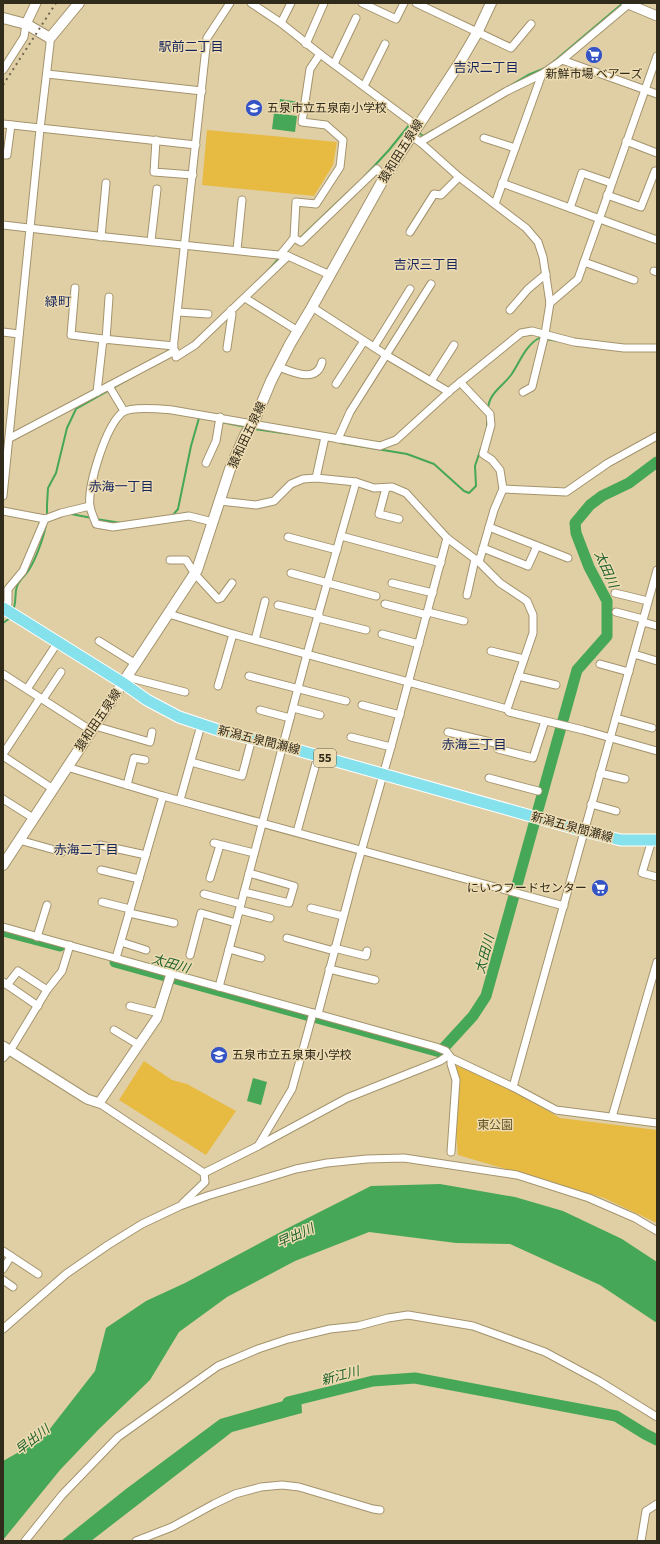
<svg xmlns="http://www.w3.org/2000/svg" width="660" height="1544" font-family="Commissioner,'Noto Sans JP',sans-serif">
  <style>
    .green { fill: #e7ba42 }
    .water { fill: #46a758 }
    .lines { fill: none; stroke-linecap: round; stroke-linejoin: round }
    .stream { stroke: #46a758; stroke-width: 2 }
    .river { stroke: #46a758; stroke-width: 11 }
    .minor-casing { stroke: #a4946d; stroke-width: 9 }
    .tertiary-casing { stroke: #a4946d; stroke-width: 11 }
    .secondary-casing { stroke: #a4946d; stroke-width: 12 }
    .primary-casing { stroke: #fff; stroke-width: 13 }
    .minor { stroke: #fff; stroke-width: 7 }
    .tertiary { stroke: #fff; stroke-width: 9 }
    .secondary { stroke: #fff; stroke-width: 10 }
    .primary { stroke: #85e2ed; stroke-width: 11 }
    .rail { stroke: #70654c; stroke-width: 2; stroke-dasharray: 2 4; stroke-linecap: butt }
    .labels { text-anchor: middle; stroke-width: 3; stroke-linejoin: round; paint-order: stroke }
    .shield { fill: #eddbb2; stroke: #696048; stroke-width: 1 }
    .shield-label { font-size: 11px; font-weight: bold; fill: #312b1b }
    .poi-label { font-size: 12px; fill: #312b1b; stroke: #eddbb2; text-anchor: start }
    .street-label { font-size: 12px; fill: #312b1b; stroke: #eddbb2 }
    .park-label { font-size: 12px; fill: #665322; stroke: #eddbb2 }
    .neighbourhood-label { font-size: 13px; fill: #16265d; stroke: #eddbb2 }
    .water-label { font-size: 13px; font-style: italic; fill: #20622e; stroke: #eddbb2 }
  </style>
  <rect width="100%" height="100%" fill="#e0cea5"/>
  <g class="green">
    <polygon points="207,130 337,142 333,165 314,196 202,185"/>
    <polygon points="144,1061 172,1080 187,1084 236,1111 206,1155 119,1100"/>
    <polygon points="453,1064 513,1090 560,1118 657,1130 657,1223 604,1198 458,1155 455,1123"/>
  </g>
  <g class="water">
    <polygon points="280,99 299,102 298,112 279,110"/>
    <polygon points="274,113 297,116 295,132 272,129"/>
    <polygon points="253,1078 267,1082 261,1105 247,1101"/>
    <polygon points="440,1184 515,1197 563,1211 622,1239 657,1262 657,1323 600,1285 510,1244 456,1243 369,1232 295,1261 227,1297 179,1332 150,1380 99,1429 60,1470 3,1540 3,1461 42,1439 95,1371 106,1328 146,1301 185,1283 290,1227 371,1186"/>
    <polygon points="301,1396 302,1413 232,1432 91,1541 61,1541 126,1489 220,1419"/>
  </g>
  <g class="lines">
    <g class="stream">
      <polyline points="552,63 623,3"/>
      <polyline points="506,88 528,75 545,68"/>
      <polyline points="418,132 423,136 433,130"/>
      <polyline points="364,177 389,150 410,124 411,125"/>
      <polyline points="299,239 347,193"/>
      <polyline points="267,272 280,257"/>
      <polyline points="622,351 632,351"/>
      <path d="M488,409c1,-16 14,-22 23,-34 9,-13 14,-29 28,-37l19,3"/>
      <polyline points="221,422 246,427"/>
      <polyline points="487,428 487,417"/>
      <polyline points="254,429 290,434"/>
      <polyline points="341,443 407,454 434,464 464,491 469,493 476,486 475,466 481,448"/>
      <polyline points="71,514 92,518"/>
      <polyline points="173,515 178,509 191,446 199,418 201,418"/>
      <polyline points="47,516 47,505 48,488 56,473 67,428 76,409 129,379"/>
      <polyline points="96,519 121,523"/>
      <path d="M13,610c4,-9 1,-15 4,-24 3,-7 10,-12 13,-18 6,-10 14,-31 16,-44"/>
      <polyline points="3,623 10,618"/>
    </g>
    <g class="river">
      <polyline points="3,931 60,946"/>
      <polyline points="115,962 440,1052 473,1016 486,996 577,670 607,636 607,601 589,567 576,533 575,523 590,505 602,496 629,483 657,462"/>
      <polyline points="288,1402 373,1381 415,1378 616,1416 645,1434 657,1440"/>
    </g>
    <defs>
      <g id="minor">
        <polyline points="251,3 281,23 320,54 417,126"/>
        <polyline points="362,3 396,19 404,3"/>
        <polyline points="416,3 511,48 531,24"/>
        <polyline points="281,23 291,3"/>
        <polyline points="306,44 324,3"/>
        <polyline points="562,60 657,94"/>
        <polyline points="334,64 356,18"/>
        <polyline points="3,70 24,37 26,24"/>
        <polyline points="47,74 202,91"/>
        <polyline points="364,86 385,44"/>
        <polyline points="3,124 196,145"/>
        <polyline points="411,136 420,142 459,177 526,228 538,242 543,257 550,303 545,334 532,387 523,392"/>
        <polyline points="484,138 515,148"/>
        <polyline points="156,140 154,172 193,175"/>
        <polyline points="626,141 657,153"/>
        <polyline points="420,142 507,91 542,74 562,60 630,3"/>
        <polyline points="3,155 7,155 11,125"/>
        <polyline points="502,183 657,240"/>
        <polyline points="607,195 641,207 655,171 657,171"/>
        <polyline points="495,204 542,74"/>
        <polyline points="570,208 582,173 611,183"/>
        <polyline points="3,225 106,237 288,256 330,275"/>
        <polyline points="410,232 434,194 441,195 459,177"/>
        <polyline points="101,237 106,183"/>
        <polyline points="294,238 301,242 377,169 384,178"/>
        <polyline points="151,241 157,189"/>
        <polyline points="237,250 242,200"/>
        <polyline points="280,255 294,238 296,202 316,204 340,167 343,140 326,125 302,122 310,69 320,54"/>
        <polyline points="584,262 634,280"/>
        <polyline points="654,271 657,272"/>
        <polyline points="75,288 71,335 103,339"/>
        <polyline points="245,298 298,331"/>
        <polyline points="550,303 578,279 657,56"/>
        <polyline points="312,307 386,355 449,392"/>
        <polyline points="510,310 528,289 546,274"/>
        <polyline points="178,312 208,314"/>
        <polyline points="3,332 19,334"/>
        <polyline points="106,340 109,297"/>
        <polyline points="374,347 410,289"/>
        <polyline points="227,348 232,314 231,310"/>
        <polyline points="175,351 176,357 195,345 288,256"/>
        <path d="M279,367c13,5 38,17 43,-5"/>
        <polyline points="431,381 454,345"/>
        <polyline points="460,382 490,414 491,425 483,454 492,460 500,470 503,489 494,510 479,562"/>
        <polyline points="336,384 364,341"/>
        <polyline points="109,386 124,411"/>
        <polyline points="97,392 103,339 174,346"/>
        <polyline points="10,438 175,351 173,350 207,38 230,3"/>
        <polyline points="338,439 350,412 431,284"/>
        <polyline points="206,463 216,441 220,417"/>
        <polyline points="316,478 325,437"/>
        <polyline points="386,488 379,514 399,519"/>
        <polyline points="503,489 566,492 608,463 657,436"/>
        <polyline points="3,496 40,129 50,44 50,38"/>
        <polyline points="220,501 256,505 274,501 291,484 303,479 316,478 356,482 374,488 392,487 406,493 447,538 479,562 500,583 527,601 533,615 533,633 507,709 509,712 583,730 657,751"/>
        <polyline points="3,511 45,519 61,513 90,506"/>
        <path d="M213,522l-24,-6 -76,11 -17,-3c-2,-6 -5,-12 -6,-17 -3,-21 16,-82 33,-95 9,-6 38,-3 49,-2l208,36 16,-6 56,-51 69,-56 11,-2 42,11 50,6h33"/>
        <polyline points="489,527 568,558"/>
        <polyline points="341,536 441,563"/>
        <polyline points="288,537 337,550"/>
        <polyline points="483,548 528,566 537,546"/>
        <polyline points="170,560 186,560 195,574 218,599 221,598 232,583"/>
        <polyline points="291,573 376,596"/>
        <polyline points="392,583 433,593"/>
        <polyline points="615,593 648,601"/>
        <polyline points="467,595 475,559"/>
        <polyline points="385,604 427,615"/>
        <polyline points="278,605 319,615"/>
        <polyline points="3,610 8,603 8,589 23,571 45,519"/>
        <polyline points="428,612 464,621"/>
        <polyline points="616,612 643,619"/>
        <polyline points="169,614 233,634 507,709"/>
        <polyline points="318,618 366,630"/>
        <polyline points="643,622 657,626"/>
        <polyline points="382,634 419,644"/>
        <polyline points="255,640 265,601"/>
        <polyline points="99,641 136,664"/>
        <polyline points="491,651 524,659"/>
        <polyline points="634,654 657,661"/>
        <polyline points="600,664 629,672"/>
        <polyline points="3,674 92,731"/>
        <polyline points="249,676 346,701"/>
        <polyline points="518,676 556,685"/>
        <polyline points="127,677 185,692"/>
        <polyline points="218,686 233,634"/>
        <polyline points="27,689 58,642"/>
        <polyline points="43,699 61,672"/>
        <polyline points="362,705 400,715"/>
        <polyline points="293,708 320,715"/>
        <polyline points="260,710 290,718"/>
        <polyline points="616,718 652,728"/>
        <polyline points="95,726 150,742 152,732"/>
        <polyline points="448,732 499,744"/>
        <polyline points="351,737 391,747"/>
        <polyline points="498,749 533,758 545,721"/>
        <polyline points="3,754 40,698"/>
        <polyline points="3,756 53,789"/>
        <polyline points="191,762 242,776 252,738"/>
        <polyline points="67,767 163,796 564,906"/>
        <polyline points="600,773 625,779"/>
        <polyline points="489,778 538,791"/>
        <polyline points="127,785 134,758 145,760"/>
        <polyline points="3,799 33,818"/>
        <polyline points="180,800 201,725"/>
        <polyline points="591,804 616,811"/>
        <polyline points="297,832 318,756"/>
        <polyline points="19,840 62,852"/>
        <polyline points="652,840 642,873 657,877"/>
        <polyline points="214,843 254,853"/>
        <polyline points="100,845 146,855"/>
        <polyline points="101,870 139,879"/>
        <polyline points="210,878 220,845"/>
        <polyline points="244,892 289,903 294,886 249,873"/>
        <polyline points="204,894 241,904"/>
        <polyline points="102,902 130,909"/>
        <polyline points="311,908 343,916"/>
        <polyline points="240,910 270,918"/>
        <polyline points="129,913 174,923"/>
        <polyline points="3,927 436,1047 446,1051 451,1058 513,1087 556,1110 657,1123"/>
        <polyline points="37,937 47,905"/>
        <polyline points="287,938 334,951"/>
        <polyline points="121,942 146,950"/>
        <polyline points="334,948 366,956 367,951"/>
        <polyline points="229,949 261,958"/>
        <polyline points="190,955 201,913 236,923"/>
        <polyline points="116,958 163,796"/>
        <polyline points="329,969 375,980"/>
        <polyline points="3,982 38,1006"/>
        <polyline points="7,985 18,971 47,990"/>
        <polyline points="219,987 307,654 356,482"/>
        <polyline points="130,1006 159,1013"/>
        <polyline points="318,1014 355,873 391,747 447,538"/>
        <polyline points="114,1030 139,1045"/>
        <polyline points="3,1058 13,1046 47,990 62,971 70,945"/>
        <polyline points="513,1087 657,570"/>
        <polyline points="99,1103 204,1173 205,1182 183,1203"/>
        <polyline points="612,1117 657,962"/>
        <polyline points="258,1146 292,1089 313,1013"/>
        <polyline points="451,1152 456,1080 451,1064 451,1058"/>
        <polyline points="204,1173 258,1146 347,1098 440,1061 449,1055"/>
        <polyline points="3,1251 38,1274"/>
        <polyline points="3,1269 11,1256"/>
        <polyline points="3,1280 13,1287"/>
        <polyline points="3,1329 66,1274 108,1245 142,1224 180,1206 207,1196 296,1169 327,1163 367,1159 404,1158 517,1175 589,1198 635,1218 657,1231"/>
        <polyline points="25,1541 62,1495 118,1437 218,1366 258,1349 288,1339 330,1329 358,1326 388,1318 408,1315 473,1326 545,1352 599,1381 657,1417"/>
        <polyline points="136,1541 172,1527 214,1504 235,1494 261,1487 282,1485 299,1487 373,1509 380,1510"/>
        <polyline points="641,1541 646,1511 657,1504"/>
      </g>
      <g id="tertiary">
        <polyline points="626,3 657,16"/>
        <polyline points="26,24 36,3"/>
        <polyline points="3,1046 87,1099 99,1103 157,1018 171,974"/>
      </g>
      <g id="secondary">
        <polyline points="3,18 26,24 50,38 79,3"/>
        <polyline points="3,865 197,570 230,469 246,433 253,424 271,381 290,344 312,307 384,178 460,62 477,33 491,3"/>
      </g>
      <polyline id="primary" points="3,608 123,683 147,700 179,717 221,731 283,746 584,831 621,840 657,840"/>
    </defs>
    <use href="#minor" class="minor-casing"/>
    <use href="#tertiary" class="tertiary-casing"/>
    <use href="#secondary" class="secondary-casing"/>
    <use href="#primary" class="primary-casing"/>
    <use href="#minor" class="minor"/>
    <use href="#tertiary" class="tertiary"/>
    <use href="#secondary" class="secondary"/>
    <use href="#primary" class="primary"/>
    <polyline class="rail" points="3,85 56,3"/>
  </g>
  <defs>
    <symbol id="supermarket-disc" viewBox="-11 -11 22 22"><circle r="9.5" fill="#3453c4" stroke="#eddbb2"/><path d="M-6-5.5h2.5l.6 2H6L4.5 2H-2.5L-4.4-4H-6ZM-1.5 3.2a1.3 1.3 0 1 0 .1 0ZM3 3.2a1.3 1.3 0 1 0 .1 0Z" fill="#fff"/></symbol>
    <symbol id="school-disc" viewBox="-11 -11 22 22"><circle r="9.5" fill="#3453c4" stroke="#eddbb2"/><path d="M0-5L7-2L0 1L-7-2ZM-4 1L0 2.5L4 1V4Q0 6-4 4Z" fill="#fff"/></symbol>
  </defs>
  <g fill-rule="evenodd">
    <use href="#supermarket-disc" x="584" y="45" width="20" height="20"/>
    <use href="#school-disc" x="244" y="98" width="20" height="20"/>
    <use href="#supermarket-disc" x="590" y="878" width="20" height="20"/>
    <use href="#school-disc" x="209" y="1045" width="20" height="20"/>
  </g>
  <g class="labels">
    <rect class="shield" x="314" y="749" width="22" height="18" rx="3"/>
    <g class="shield-label">
      <text x="325" y="762">55</text>
    </g>
    <g class="poi-label">
      <text x="594" y="78" text-anchor="middle">新鮮市場 ベアーズ</text>
      <text x="267" y="112">五泉市立五泉南小学校</text>
      <text x="587" y="892" text-anchor="end">にいつフードセンター</text>
      <text x="232" y="1059">五泉市立五泉東小学校</text>
    </g>
    <g class="street-label">
      <text transform="translate(401 151) rotate(-58)" y="4">猿和田五泉線</text>
      <text transform="translate(247 435) rotate(-65)" y="4">猿和田五泉線</text>
      <text transform="translate(98 720) rotate(-56)" y="4">猿和田五泉線</text>
      <text transform="translate(259 740) rotate(14)" y="4">新潟五泉間瀬線</text>
      <text transform="translate(572 827) rotate(15)" y="4">新潟五泉間瀬線</text>
    </g>
    <g class="park-label">
      <text x="495" y="1129">東公園</text>
    </g>
    <g class="neighbourhood-label">
      <text x="191" y="51">駅前二丁目</text>
      <text x="486" y="72">吉沢二丁目</text>
      <text x="426" y="269">吉沢三丁目</text>
      <text x="58" y="306">緑町</text>
      <text x="121" y="491">赤海一丁目</text>
      <text x="474" y="749">赤海三丁目</text>
      <text x="86" y="854">赤海二丁目</text>
    </g>
    <g class="water-label">
      <text transform="translate(607 569) rotate(66)" y="5">太田川</text>
      <text transform="translate(484 954) rotate(-75)" y="5">太田川</text>
      <text transform="translate(171 963) rotate(16)" y="5">太田川</text>
      <text transform="translate(295 1235) rotate(-24)" y="5">早出川</text>
      <text transform="translate(340 1375) rotate(-15)" y="5">新江川</text>
      <text transform="translate(32 1439) rotate(-38)" y="5">早出川</text>
    </g>
  </g>
  <rect width="660" height="1544" fill="none" stroke="#312b1b" stroke-width="8"/>
</svg>
